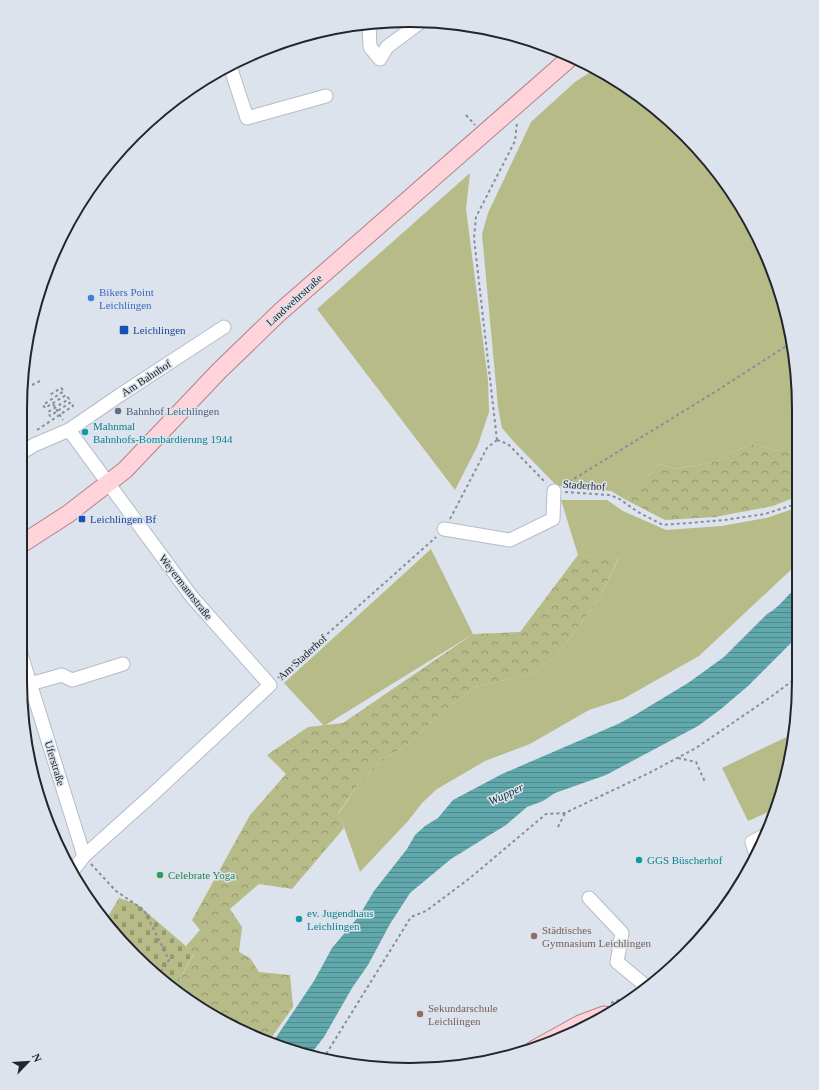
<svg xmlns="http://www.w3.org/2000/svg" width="819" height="1090" font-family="Georgia,serif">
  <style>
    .green { fill: #b7bb88 }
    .forest { fill: url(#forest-crowns) }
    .cemetery { fill: url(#cemetery-stones) }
    .water { fill: url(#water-rules) }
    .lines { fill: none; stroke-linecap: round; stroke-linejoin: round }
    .minor-casing { stroke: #b5bcc6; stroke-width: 15 }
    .major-casing { stroke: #b0838a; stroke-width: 19 }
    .path { stroke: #8a8f97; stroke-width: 2; stroke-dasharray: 3 3; stroke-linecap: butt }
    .minor { stroke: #fff; stroke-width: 13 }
    .major { stroke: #fed3d9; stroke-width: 17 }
    .shop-dot { fill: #3f7fe0; stroke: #dce3ed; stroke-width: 1.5 }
    .transit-dot { fill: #1a4fb4; stroke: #dce3ed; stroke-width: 1.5 }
    .service-dot { fill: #5c6f8a; stroke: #dce3ed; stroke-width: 1.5 }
    .culture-dot { fill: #0f9aa8; stroke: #dce3ed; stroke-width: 1.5 }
    .leisure-dot { fill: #2e9e5b; stroke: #dce3ed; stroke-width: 1.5 }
    .education-dot { fill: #8d6e63; stroke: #dce3ed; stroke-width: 1.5 }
    .labels { text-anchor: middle; stroke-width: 3; stroke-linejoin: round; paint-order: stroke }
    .shop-label { font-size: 11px; fill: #366cbe; stroke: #dce3ed; text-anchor: start }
    .street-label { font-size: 11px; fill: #222529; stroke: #dce3ed }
    .transit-label { font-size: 11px; fill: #164399; stroke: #dce3ed; text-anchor: start }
    .service-label { font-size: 11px; fill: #4e5e75; stroke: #dce3ed; text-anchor: start }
    .culture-label { font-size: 11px; fill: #0d838f; stroke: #dce3ed; text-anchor: start }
    .leisure-label { font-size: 11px; fill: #27864d; stroke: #dce3ed; text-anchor: start }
    .education-label { font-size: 11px; fill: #785e54; stroke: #dce3ed; text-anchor: start }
    .water-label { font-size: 12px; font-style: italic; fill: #0e3234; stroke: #dce3ed }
    .rim { fill: none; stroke: #222529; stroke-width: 2 }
  </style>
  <defs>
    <pattern id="forest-crowns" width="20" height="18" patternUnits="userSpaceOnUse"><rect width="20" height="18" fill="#b7bb88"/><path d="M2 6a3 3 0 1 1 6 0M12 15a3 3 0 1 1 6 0" fill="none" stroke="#94986f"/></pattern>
    <pattern id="cemetery-stones" width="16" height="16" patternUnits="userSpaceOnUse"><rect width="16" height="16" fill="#b7bb88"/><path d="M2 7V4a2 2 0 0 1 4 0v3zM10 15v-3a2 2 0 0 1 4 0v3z" fill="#94986f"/></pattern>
    <pattern id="water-rules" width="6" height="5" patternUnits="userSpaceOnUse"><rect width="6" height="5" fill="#60a8ac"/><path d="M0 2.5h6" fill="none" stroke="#4f898c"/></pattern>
  </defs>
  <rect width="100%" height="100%" fill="#dce3ed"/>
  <g class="green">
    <polygon points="595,69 626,86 685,134 733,193 769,261 796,359 796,438 779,451 751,444 714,462 675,469 659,464 626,500 611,491 557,486 515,443 502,428 498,407 482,234 488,213 531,122 575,82"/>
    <polygon points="470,173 466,209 488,380 489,412 478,445 455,490 317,309"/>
    <polygon points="561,500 607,500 623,511 666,530 722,526 766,518 796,508 796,565 699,656 623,699 589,710 530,744 485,761 437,789 422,803 408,821 360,872 339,813 362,779 387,757 405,747 445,710 476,687 534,673 556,656 599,599 619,558 578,555"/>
    <polygon points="431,549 473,634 324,726 284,683"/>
    <polygon points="795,733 775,809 748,821 722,768"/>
  </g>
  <g class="forest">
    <polygon points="796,438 796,497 773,506 715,517 665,520 626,500 659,464 675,469 714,462 751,444 779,451"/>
    <polygon points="578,555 619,557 599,599 556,656 534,673 476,687 445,710 405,747 387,757 362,779 339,812 344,828 292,889 259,884 230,909 242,927 239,952 250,958 259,972 290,975 293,1007 269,1041 237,1030 175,988 194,954 186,946 200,930 192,920 250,815 286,774 267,755 308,727 343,723 473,634 520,632"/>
  </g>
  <polygon class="cemetery" points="119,898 137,904 194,953 175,988 153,973 107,918"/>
  <path class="water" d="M796,588v50l-48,48 -27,23 -23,17 -92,49 -51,18 -12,8 -16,6 -21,18 -55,34 -41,34 -20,31 -22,41 -16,23 -28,49 -14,18 -37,-13 41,-61 18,-33 27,-32 15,-25 33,-42 8,-14 10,-9 13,-8 15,-18 49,-26 116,-50 17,-9 53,-32 36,-26 43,-43c12,-6 19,-18 29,-26z"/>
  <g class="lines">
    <defs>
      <g id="minor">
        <polyline points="369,24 370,47 380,59 387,47 422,21"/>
        <polyline points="230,66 247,118 326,96"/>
        <polyline points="69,430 192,597 270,685 152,795 84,856 71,873"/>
        <polyline points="21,453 34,445 69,430 120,395 224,327"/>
        <polyline points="444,529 510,540 553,519 554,491"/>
        <polyline points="20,651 84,856"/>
        <polyline points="30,684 62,675 72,680 123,664"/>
        <polyline points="756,855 752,842 767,834"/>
        <polyline points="589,898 622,933 617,962 647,987"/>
      </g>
      <g id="major">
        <polyline points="20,545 68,514 125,470 219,371 280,312 571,57"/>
        <polyline points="533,1050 580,1024 604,1015"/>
      </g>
    </defs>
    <use href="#minor" class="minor-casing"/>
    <use href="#major" class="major-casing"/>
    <g class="path">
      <polyline points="466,115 475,125"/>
      <polyline points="32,385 40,381"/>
      <polyline points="53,404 63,420"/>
      <polyline points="37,430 73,406 71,402 50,416 48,412 69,399 66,395 45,408 43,405 64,391 61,388 48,396"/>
      <polyline points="497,440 474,238 476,217 515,141 517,122"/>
      <polyline points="497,440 508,444 546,483"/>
      <polyline points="564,485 718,390 791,343"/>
      <polyline points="565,492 609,495 618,498 638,512 663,525 724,520 765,514 796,504"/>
      <polyline points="450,519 487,448 497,440"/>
      <polyline points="278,678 436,537"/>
      <polyline points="791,681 796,684"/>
      <polyline points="678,758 696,762 705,782"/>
      <polyline points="558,827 565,813"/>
      <polyline points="91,864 116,891 144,910 169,960 163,969 156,975"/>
      <polyline points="611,1003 637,993"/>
      <polyline points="513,1054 520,1049"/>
      <polyline points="323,1059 411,917 426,911 470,878 546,814 565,813 649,773 696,748 772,696 796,678"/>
    </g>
    <use href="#minor" class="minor"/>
    <use href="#major" class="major"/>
  </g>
  <circle class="shop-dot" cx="91" cy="298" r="4"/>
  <g class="transit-dot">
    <rect x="119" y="325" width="10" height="10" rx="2"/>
    <rect x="78" y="515" width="8" height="8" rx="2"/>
  </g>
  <circle class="service-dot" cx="118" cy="411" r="4"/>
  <g class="culture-dot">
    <circle cx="85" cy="432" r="4"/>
    <circle cx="639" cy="860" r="4"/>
    <circle cx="299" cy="919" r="4"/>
  </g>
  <circle class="leisure-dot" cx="160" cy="875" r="4"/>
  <g class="education-dot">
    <circle cx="534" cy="936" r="4"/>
    <circle cx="420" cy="1014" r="4"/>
  </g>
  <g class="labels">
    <g class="shop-label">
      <text x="99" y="296">Bikers Point<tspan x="99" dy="13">Leichlingen</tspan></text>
    </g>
    <g class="street-label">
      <text transform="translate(294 300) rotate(-42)" y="4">Landwehrstraße</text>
      <text transform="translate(146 378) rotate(-33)" y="4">Am Bahnhof</text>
      <text transform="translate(584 485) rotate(4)" y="4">Staderhof</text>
      <text transform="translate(186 587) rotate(52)" y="4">Weyermannstraße</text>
      <text transform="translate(302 657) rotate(-42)" y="4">Am Staderhof</text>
      <text transform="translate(55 763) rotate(73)" y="4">Uferstraße</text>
    </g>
    <g class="transit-label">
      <text x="133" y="334">Leichlingen</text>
      <text x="90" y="523">Leichlingen Bf</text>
    </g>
    <g class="service-label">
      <text x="126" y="415">Bahnhof Leichlingen</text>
    </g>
    <g class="culture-label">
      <text x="93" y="430">Mahnmal<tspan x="93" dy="13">Bahnhofs-Bombardierung 1944</tspan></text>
      <text x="647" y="864">GGS Büscherhof</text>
      <text x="307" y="917">ev. Jugendhaus<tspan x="307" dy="13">Leichlingen</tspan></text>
    </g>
    <g class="leisure-label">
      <text x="168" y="879">Celebrate Yoga</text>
    </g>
    <g class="education-label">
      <text x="542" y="934">Städtisches<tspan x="542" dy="13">Gymnasium Leichlingen</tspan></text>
      <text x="428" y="1012">Sekundarschule<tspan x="428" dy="13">Leichlingen</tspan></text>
    </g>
    <g class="water-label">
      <text transform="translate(506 794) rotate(-25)" y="4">Wupper</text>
    </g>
  </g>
  <path d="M0 0H819V1090H0ZM409 27H410A382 382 0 0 1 792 409V681A382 382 0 0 1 410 1063H409A382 382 0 0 1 27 681V409A382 382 0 0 1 409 27Z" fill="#dce3ed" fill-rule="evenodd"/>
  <path class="rim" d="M409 27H410A382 382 0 0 1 792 409V681A382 382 0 0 1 410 1063H409A382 382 0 0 1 27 681V409A382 382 0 0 1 409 27Z"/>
  <g transform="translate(28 1062) rotate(65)" stroke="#dce3ed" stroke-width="3" paint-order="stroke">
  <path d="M0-3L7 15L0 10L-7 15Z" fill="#222529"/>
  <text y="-6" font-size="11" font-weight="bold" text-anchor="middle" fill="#222529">N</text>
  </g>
</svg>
